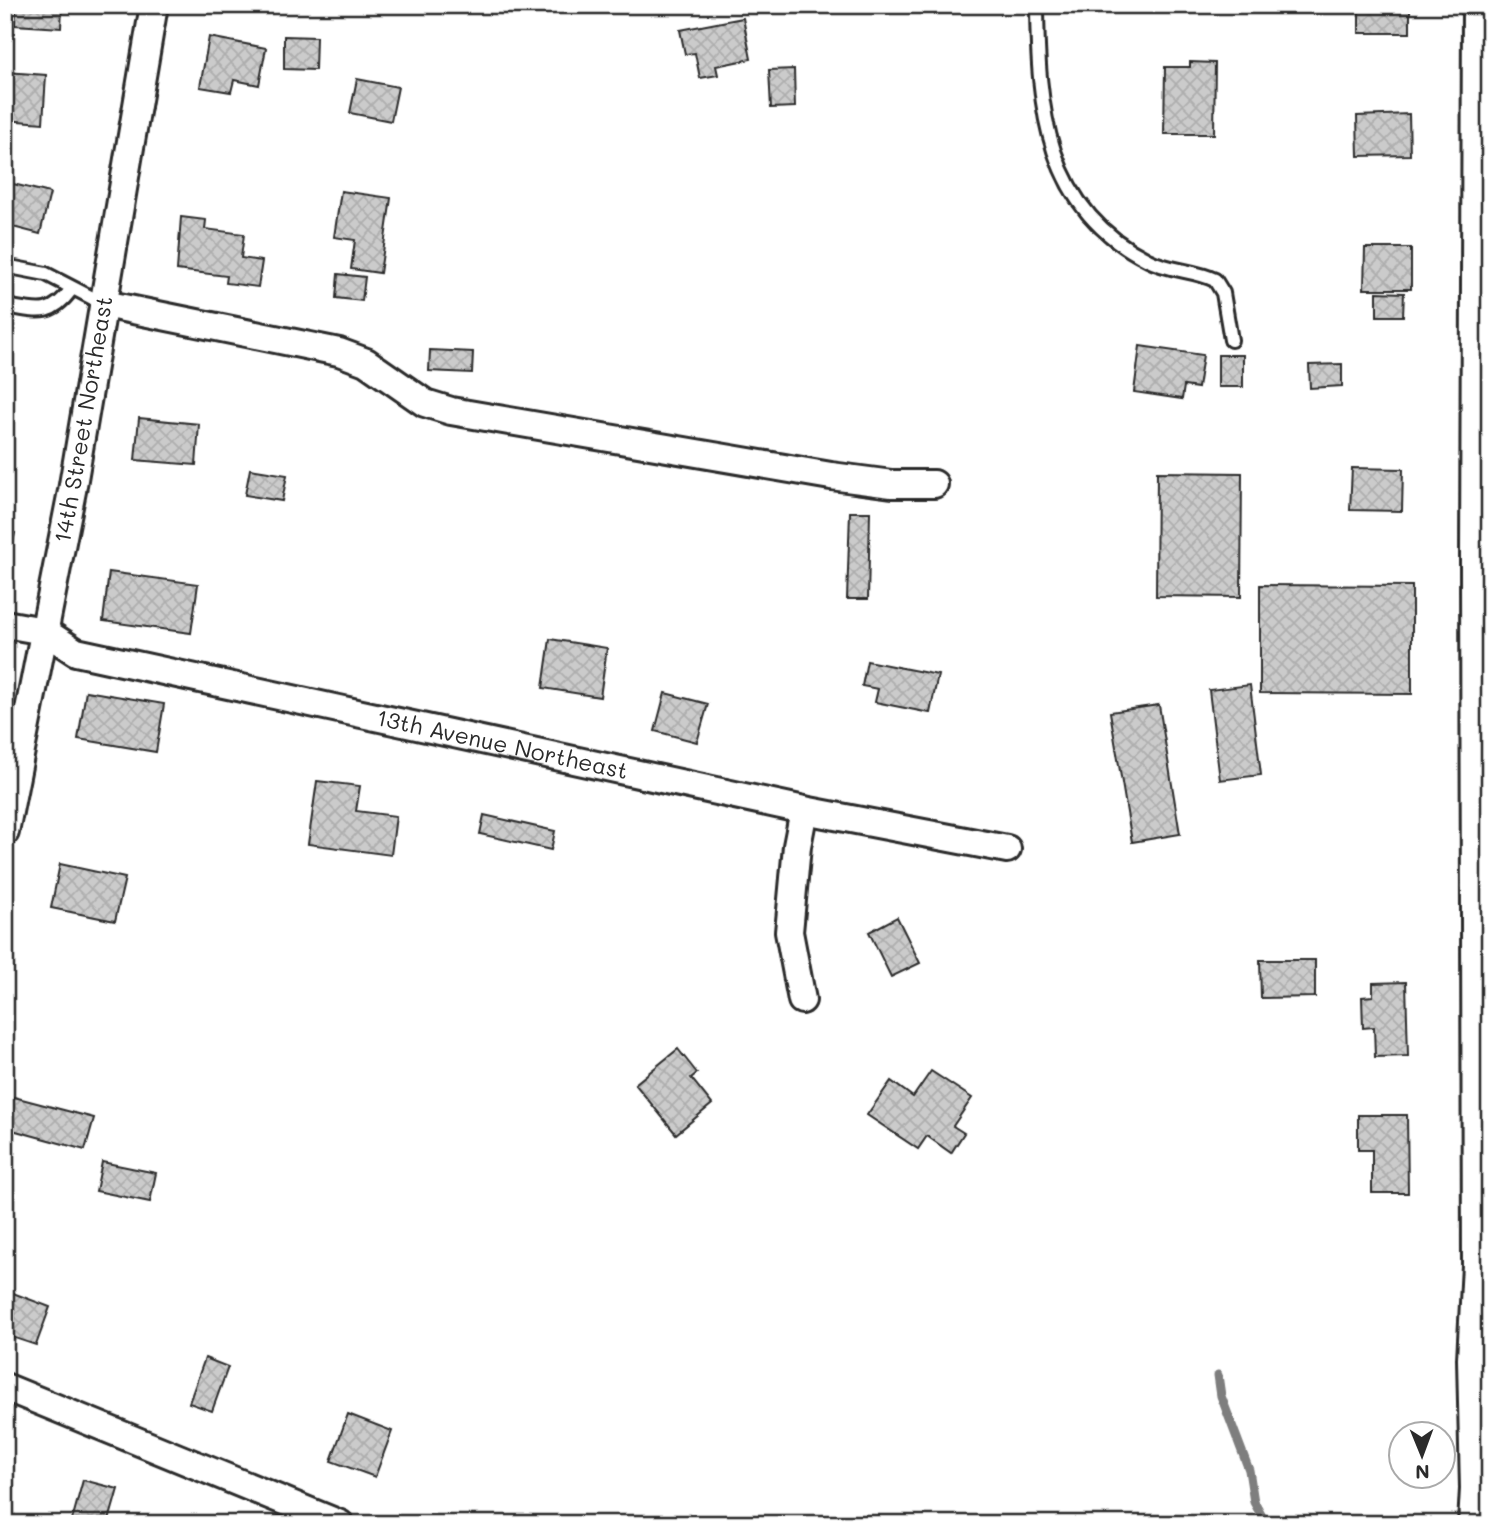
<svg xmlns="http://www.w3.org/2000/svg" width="1495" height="1529" font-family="Mali,sans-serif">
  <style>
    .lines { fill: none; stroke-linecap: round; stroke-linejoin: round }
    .stream { stroke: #7e7e7e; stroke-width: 9 }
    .building { fill: url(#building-cross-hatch); stroke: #2b2b2b; stroke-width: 2 }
    .lane-casing { stroke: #2b2b2b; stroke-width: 18 }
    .street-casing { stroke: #2b2b2b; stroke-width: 32 }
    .lane { stroke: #fff; stroke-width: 12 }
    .street { stroke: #fff; stroke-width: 26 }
    .labels { text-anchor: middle; stroke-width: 7; stroke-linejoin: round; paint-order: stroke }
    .street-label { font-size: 23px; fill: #2b2b2b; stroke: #fff }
  </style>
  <defs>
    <pattern id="building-cross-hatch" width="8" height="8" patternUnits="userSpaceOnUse" patternTransform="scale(1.75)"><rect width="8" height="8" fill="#cbcbcb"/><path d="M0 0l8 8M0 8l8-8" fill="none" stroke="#aeaeae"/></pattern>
  </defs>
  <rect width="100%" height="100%" fill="#fff"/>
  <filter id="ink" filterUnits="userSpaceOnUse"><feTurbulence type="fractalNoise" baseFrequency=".0143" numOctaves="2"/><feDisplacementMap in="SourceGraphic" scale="14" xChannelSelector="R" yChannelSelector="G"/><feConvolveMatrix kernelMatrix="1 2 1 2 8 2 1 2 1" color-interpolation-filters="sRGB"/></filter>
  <g filter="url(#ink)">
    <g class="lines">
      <polyline class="stream" points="1218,1375 1221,1396 1249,1470 1254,1502 1266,1524"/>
    </g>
    <g class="building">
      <polygon points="16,5 62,7 61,28 15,25"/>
      <rect x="1359" y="5" width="51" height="28"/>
      <polygon points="743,18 751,59 716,66 718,75 700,78 695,53 685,54 680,30"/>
      <polygon points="284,36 316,37 315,70 284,69"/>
      <polygon points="209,37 266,48 259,85 234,80 231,92 200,87"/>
      <polygon points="1190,62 1215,63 1214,134 1164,134 1165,67 1190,67"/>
      <polygon points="794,69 795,107 771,108 769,70"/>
      <polygon points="6,72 46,75 43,123 5,120"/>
      <polygon points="357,79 398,87 391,121 350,113"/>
      <polygon points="1409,114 1410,155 1358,156 1357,116"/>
      <polygon points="5,182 50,193 40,234 5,225"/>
      <polygon points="341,191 391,198 380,273 351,269 355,240 334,237"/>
      <polygon points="181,217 206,220 205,229 244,234 241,258 262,261 258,287 226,283 227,276 177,270"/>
      <polygon points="1365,248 1411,248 1411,289 1364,289"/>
      <polygon points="338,274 365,277 362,301 336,298"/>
      <polygon points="1377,292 1404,293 1403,316 1377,316"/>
      <polygon points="5,333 14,334 10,384 5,384"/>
      <polygon points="1140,346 1203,355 1198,388 1184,386 1182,399 1134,392"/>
      <polygon points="430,350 473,352 472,373 429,371"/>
      <rect x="1218" y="355" width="25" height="32"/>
      <polygon points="1342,364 1342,386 1310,388 1309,365"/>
      <polygon points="139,418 199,424 196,465 135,460"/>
      <polygon points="1352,468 1403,469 1402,511 1350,510"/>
      <polygon points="250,469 287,475 282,501 245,495"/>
      <polygon points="1157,472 1242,473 1241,597 1156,596"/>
      <polygon points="850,512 870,512 868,599 847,599"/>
      <polygon points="5,531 15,533 5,580"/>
      <polygon points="109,572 198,584 191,633 103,621"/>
      <polygon points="1260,585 1412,586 1412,694 1260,693"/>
      <polygon points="550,639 607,648 600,697 543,688"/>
      <polygon points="867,661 938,675 930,713 875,702 878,689 862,686"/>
      <polygon points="1250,685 1261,775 1220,780 1209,690"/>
      <polygon points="86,691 164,704 156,752 78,739"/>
      <polygon points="665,693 708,704 697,742 655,731"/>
      <polygon points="1159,705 1180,834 1132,842 1110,712"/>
      <polygon points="317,781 360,786 356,811 396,816 391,855 308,844"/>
      <polygon points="484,815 555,831 551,850 480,834"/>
      <polygon points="60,864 125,878 115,921 51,908"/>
      <polygon points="897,917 920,963 891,977 869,932"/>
      <polygon points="1260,960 1315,960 1315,997 1261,998"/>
      <polygon points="1406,982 1408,1056 1375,1057 1374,1027 1363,1028 1362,997 1373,996 1373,983"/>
      <polygon points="678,1049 697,1073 691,1078 712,1104 676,1134 635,1084"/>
      <polygon points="931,1071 972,1098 953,1126 964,1133 951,1153 927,1136 918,1149 867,1115 891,1081 913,1097"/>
      <polygon points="14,1097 94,1118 85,1150 5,1128"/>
      <polygon points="1358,1115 1407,1115 1408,1193 1372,1193 1372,1150 1358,1150"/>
      <polygon points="102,1162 156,1173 150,1202 96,1191"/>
      <polygon points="5,1290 50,1307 36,1345 9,1336 5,1345"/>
      <polygon points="205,1358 228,1367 212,1411 189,1403"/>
      <polygon points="348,1414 392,1431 375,1477 331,1461"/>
      <polygon points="83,1480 118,1489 108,1524 71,1524"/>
    </g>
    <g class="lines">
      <defs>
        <g id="lane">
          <path d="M1037,5c1,102 8,204 111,255 21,11 46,10 67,20l8,13 8,47"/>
          <polyline points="5,266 46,274 104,304"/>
          <path d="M5,306c32,5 45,12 66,-16"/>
        </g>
        <g id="street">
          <polyline points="104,304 339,352 366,362 425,403 451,411 831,476 892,484 934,484"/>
          <path id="s1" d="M5,624l39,7 32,21 728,158 203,39"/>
          <path id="s2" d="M5,832l67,-341 82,-486"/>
          <polyline points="802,1000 789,932 797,846 804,810"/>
          <polyline points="5,1387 340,1524"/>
          <polyline points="1472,1524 1474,1489 1471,1359 1476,1265 1474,564 1476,5"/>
        </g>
      </defs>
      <use href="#lane" class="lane-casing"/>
      <use href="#street" class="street-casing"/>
      <use href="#lane" class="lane"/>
      <use href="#street" class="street"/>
    </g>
  </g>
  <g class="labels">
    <g class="street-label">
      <text dy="8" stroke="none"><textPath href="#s2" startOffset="420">14th Street Northeast</textPath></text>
      <text dy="8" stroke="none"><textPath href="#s1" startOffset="514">13th Avenue Northeast</textPath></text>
    </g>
  </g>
  <rect width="1495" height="1529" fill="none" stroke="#fff" stroke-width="28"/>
  <rect x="14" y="14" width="1467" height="1501" fill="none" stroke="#2b2b2b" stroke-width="2.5" filter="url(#ink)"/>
  <g transform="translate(1422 1455) rotate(179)"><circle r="33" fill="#ffffff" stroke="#aaaaaa" stroke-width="2"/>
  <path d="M0-5L12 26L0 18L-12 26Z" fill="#2b2b2b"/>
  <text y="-10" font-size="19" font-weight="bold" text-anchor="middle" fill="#2b2b2b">N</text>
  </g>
</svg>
